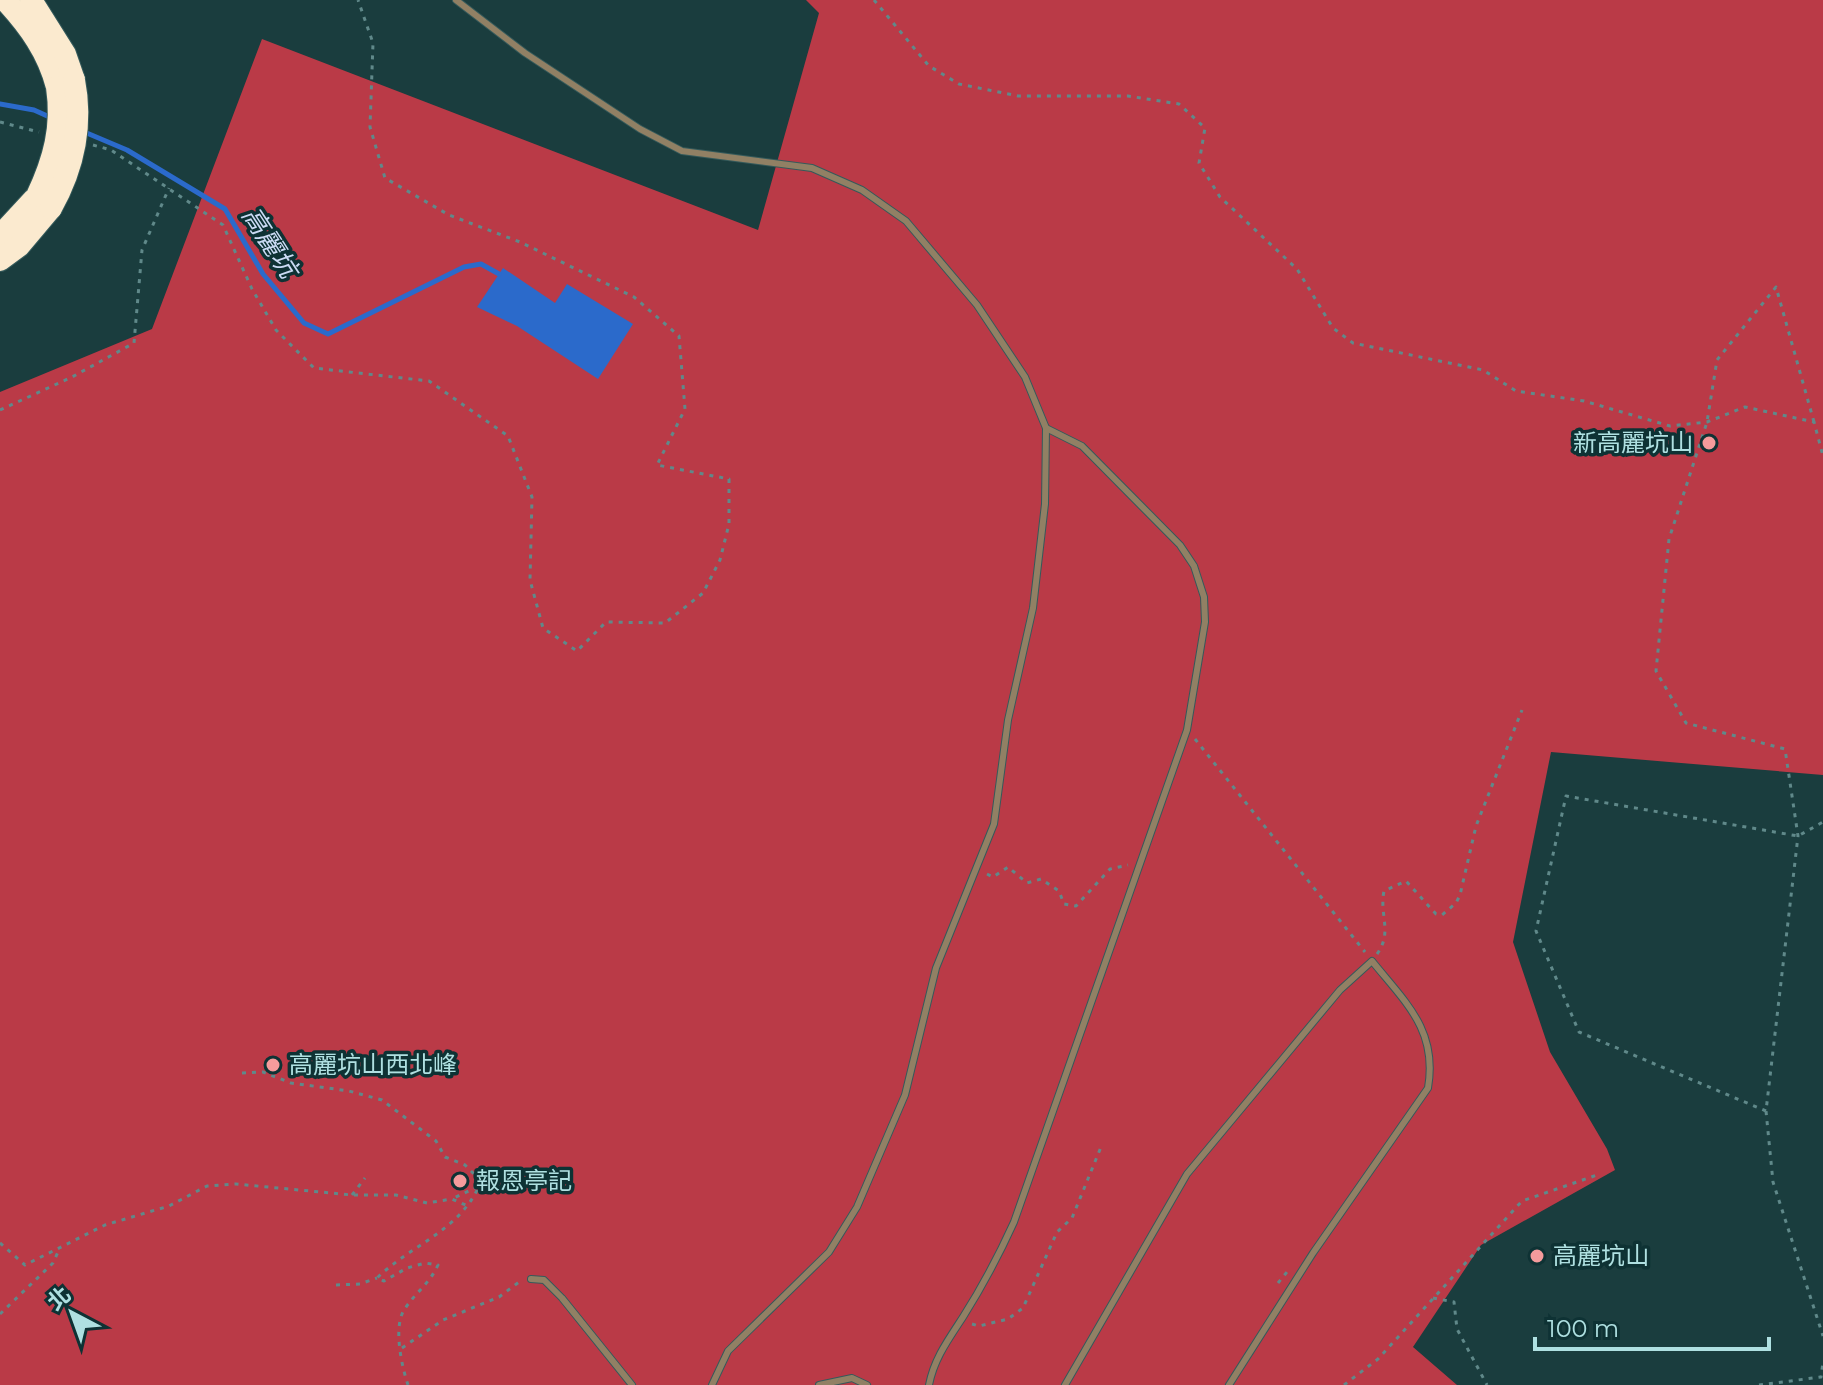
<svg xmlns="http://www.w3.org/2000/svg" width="1823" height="1385" font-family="Montserrat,'Noto Sans TC',sans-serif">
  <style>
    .forest { fill: #ba3a47 }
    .water { fill: #2b6acb }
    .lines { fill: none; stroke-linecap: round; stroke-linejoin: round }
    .stream { stroke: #2b6acb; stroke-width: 5 }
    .lane-casing { stroke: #355a5b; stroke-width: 8 }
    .highway-casing { stroke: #355a5b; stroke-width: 24 }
    .path { stroke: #60898a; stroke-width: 3; stroke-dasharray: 4 6; stroke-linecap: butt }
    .lane { stroke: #918064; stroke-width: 6 }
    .highway { stroke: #fbeacf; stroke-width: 22 }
    .highway-bridge-casing { stroke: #355a5b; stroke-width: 24; stroke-linecap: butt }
    .highway-bridge { stroke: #fbeacf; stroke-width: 22 }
    .poi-dot { fill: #f59b9c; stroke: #0e3234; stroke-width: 3 }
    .labels { text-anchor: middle; stroke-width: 7; stroke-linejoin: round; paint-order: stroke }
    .poi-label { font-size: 24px; fill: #afe0e1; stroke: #0e3234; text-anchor: start }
    .water-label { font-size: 26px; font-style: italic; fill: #cbdbf4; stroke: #0e3234 }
  </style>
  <rect width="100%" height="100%" fill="#1a3d3e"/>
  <polygon class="forest" points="806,0 1823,0 1823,775 1551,752 1513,942 1550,1052 1607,1149 1615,1170 1481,1245 1413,1347 1457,1385 0,1385 0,392 152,329 262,39 758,230 819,13"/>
  <polygon class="water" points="503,268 555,303 567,284 633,324 598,379 517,326 477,307"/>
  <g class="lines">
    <g class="stream">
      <polyline points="0,104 34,110 54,119"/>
      <polyline points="82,131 127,150 225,209 263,274 304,323 328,334 464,267 481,264 499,274"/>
    </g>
    <defs>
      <g id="lane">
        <polyline points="456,0 525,53 640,129 682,151 812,168 862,190 906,221 977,305 1025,377 1046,428 1045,504 1033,608 1008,720 994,824 936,968 905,1095 857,1207 829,1252 728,1351 712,1385"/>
        <polyline points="531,1279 544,1280 562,1298 632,1385"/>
        <polyline points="819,1385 852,1378 867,1385"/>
        <path d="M929,1385c5,-26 19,-45 34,-68 19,-30 36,-62 51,-95l173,-492 18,-108 -1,-25 -10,-31 -14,-21 -98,-99 -36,-18"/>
        <path d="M1065,1385l122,-211 153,-184 32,-29c33,41 66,69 56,127l-115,165 -84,132"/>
      </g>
      <g id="highway">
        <path d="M5,0c24,26 43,52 52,87"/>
        <polyline points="31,0 65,54 74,80"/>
        <polyline points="0,236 37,196"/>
        <polyline points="0,260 19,246 51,208"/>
      </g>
    </defs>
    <use href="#lane" class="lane-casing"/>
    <use href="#highway" class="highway-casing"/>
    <g class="path">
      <polyline points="874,0 929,66 959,84 1018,96 1128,96 1179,104 1205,128 1199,163 1220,197 1297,269 1333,328 1353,343 1483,370 1516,391 1584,401 1670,426 1707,422 1745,407 1814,422 1823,456"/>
      <polyline points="0,122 39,132"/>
      <polyline points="93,145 111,150 223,225 252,289 276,330 314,368 429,381 508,436 532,497 530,580 543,628 577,651 606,622 665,623 703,593 720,560 729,524 729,479 657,465 685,409 679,336 634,297 520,242 449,215 385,178 370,127 373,43 358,0"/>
      <polyline points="0,410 72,377 134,343 142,250 169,188"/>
      <polyline points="1814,422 1776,287 1717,360 1707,422 1669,539 1656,671 1686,723 1785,749 1798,836 1766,1111 1773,1182 1823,1336"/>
      <polyline points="1195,739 1365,952"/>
      <polyline points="987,874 993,877 1008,867 1027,883 1041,879 1059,891 1064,904 1076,906 1110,869 1128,865"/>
      <path d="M1377,954c16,-22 2,-39 7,-63l22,-10 30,33 6,1 14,-12 4,-8 16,-69 46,-116"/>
      <polyline points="242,1073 263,1072 291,1083 349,1091 382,1100 436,1141 445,1157 465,1165 475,1175 479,1186"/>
      <polyline points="1766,1111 1579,1032 1536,931 1566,796 1798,836 1823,822"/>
      <polyline points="352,1195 365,1178"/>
      <polyline points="0,1243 25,1265 105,1225 169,1206 207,1186 236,1184 352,1195 396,1195 427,1203 452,1199 470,1207"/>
      <polyline points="1278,1283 1287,1272"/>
      <polyline points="336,1285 360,1284 377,1278"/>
      <polyline points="1433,1298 1454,1302 1457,1329 1487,1385"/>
      <polyline points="0,1314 53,1263 58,1252"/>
      <polyline points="972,1324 979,1326 1008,1319 1023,1308 1057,1232 1072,1218 1101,1147"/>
      <polyline points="402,1348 443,1320 499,1297 519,1282"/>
      <path d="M408,1385c-6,-18 -15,-57 -4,-75 11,-17 26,-27 34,-45l-13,-2 -18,5 -23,13 -7,-3c34,-33 82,-47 102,-92l-25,12"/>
      <polyline points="1344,1385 1378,1359 1522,1201 1600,1174"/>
      <polyline points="1759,1385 1821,1377 1823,1362"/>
    </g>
    <use href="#lane" class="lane"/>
    <use href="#highway" class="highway"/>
    <defs>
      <g id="highway-bridge">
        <path d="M37,196c17,-36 26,-69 20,-109"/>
        <path d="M51,208c23,-41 32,-82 23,-128"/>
      </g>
    </defs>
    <use href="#highway-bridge" class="highway-bridge-casing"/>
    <use href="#highway-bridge" class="highway-bridge"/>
  </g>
  <g class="poi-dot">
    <circle cx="1709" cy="443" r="8"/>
    <circle cx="273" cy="1065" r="8"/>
    <circle cx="460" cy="1181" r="8"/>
    <circle cx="1537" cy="1256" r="8"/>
  </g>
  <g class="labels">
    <g class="poi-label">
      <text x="1693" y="451" text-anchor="end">新高麗坑山</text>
      <text x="289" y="1073">高麗坑山西北峰</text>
      <text x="476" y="1189">報恩亭記</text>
      <text x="1553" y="1264">高麗坑山</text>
    </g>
    <g class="water-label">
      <text transform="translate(270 242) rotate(57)" y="9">高麗坑</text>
    </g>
  </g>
  <g transform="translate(72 1313) rotate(319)" stroke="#0e3234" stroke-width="6" paint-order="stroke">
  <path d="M0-6L14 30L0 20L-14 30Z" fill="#afe0e1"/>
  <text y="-12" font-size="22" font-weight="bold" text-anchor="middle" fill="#afe0e1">北</text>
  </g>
  <path d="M1535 1337v12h234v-12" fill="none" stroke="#afe0e1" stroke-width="4"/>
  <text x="1547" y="1337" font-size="24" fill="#afe0e1" stroke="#0e3234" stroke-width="6" paint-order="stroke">100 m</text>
</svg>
